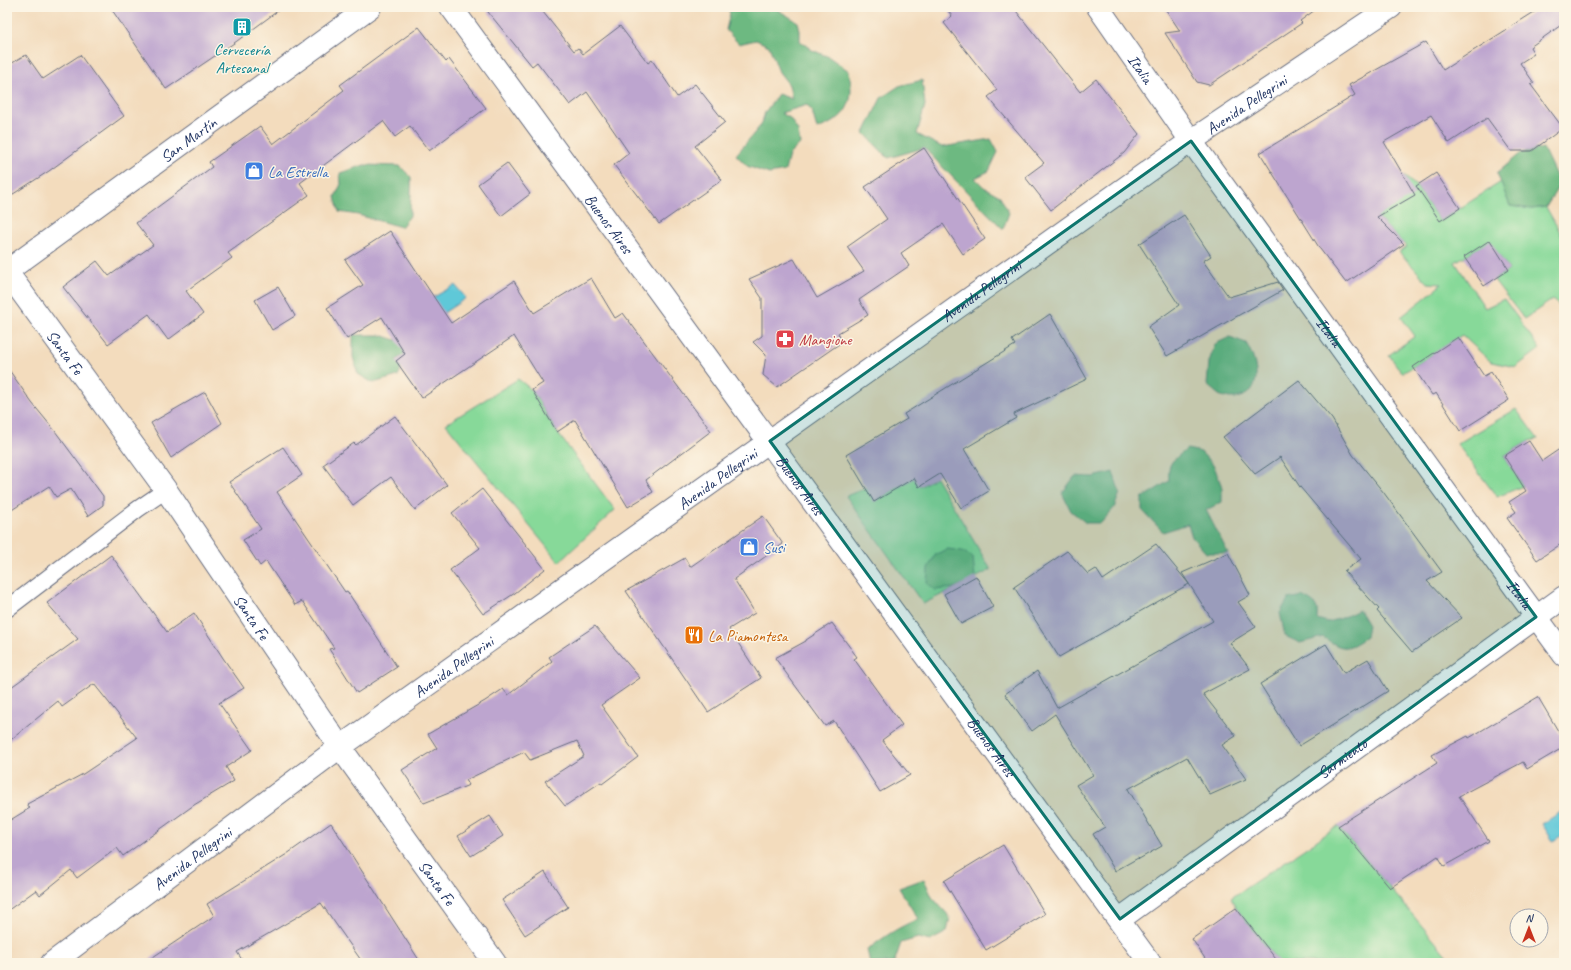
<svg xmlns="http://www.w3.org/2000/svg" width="1571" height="970" font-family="Caveat,sans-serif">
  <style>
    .green { fill: #87d999; stroke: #51847c }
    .forest { fill: #6db981; stroke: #447470 }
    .water { fill: #5ec8d8; stroke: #3c7c9b }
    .building { fill: #bda5cf }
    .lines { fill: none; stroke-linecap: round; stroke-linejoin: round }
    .service-casing { stroke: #676c7f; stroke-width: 18 }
    .minor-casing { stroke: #676c7f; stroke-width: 24 }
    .service { stroke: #fff; stroke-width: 16 }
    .minor { stroke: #fff; stroke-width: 22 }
    .marked { fill: #0f766e; fill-opacity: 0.2; stroke: #0f766e; stroke-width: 3; stroke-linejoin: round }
    .labels { text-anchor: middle; stroke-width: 3; stroke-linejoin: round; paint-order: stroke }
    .culture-label { font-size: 16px; fill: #0d838f; stroke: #fcf5e5 }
    .street-label { font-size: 16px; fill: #1b2f5e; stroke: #fcf5e5 }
    .shop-label { font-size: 16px; fill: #366cbe; stroke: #fcf5e5; text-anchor: start }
    .health-label { font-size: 16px; fill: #be3a42; stroke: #fcf5e5; text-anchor: start }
    .food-label { font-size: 16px; fill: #c56008; stroke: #fcf5e5; text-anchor: start }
  </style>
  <rect width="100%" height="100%" fill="#fcf5e5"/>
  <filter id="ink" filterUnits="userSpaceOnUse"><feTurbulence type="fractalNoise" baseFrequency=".025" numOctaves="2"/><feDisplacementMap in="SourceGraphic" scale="8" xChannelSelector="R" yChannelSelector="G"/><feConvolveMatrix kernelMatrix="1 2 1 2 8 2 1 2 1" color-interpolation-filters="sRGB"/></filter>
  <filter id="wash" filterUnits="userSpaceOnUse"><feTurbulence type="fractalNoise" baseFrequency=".012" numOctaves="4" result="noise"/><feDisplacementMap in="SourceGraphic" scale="16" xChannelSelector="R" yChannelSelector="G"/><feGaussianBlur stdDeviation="0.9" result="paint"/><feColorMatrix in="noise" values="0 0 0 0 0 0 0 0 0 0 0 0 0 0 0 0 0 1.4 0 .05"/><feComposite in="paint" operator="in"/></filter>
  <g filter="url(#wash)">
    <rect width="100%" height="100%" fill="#f3dcbd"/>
    <g class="green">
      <polygon points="1404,176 1416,186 1440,221 1501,182 1510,206 1532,209 1546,207 1564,239 1564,309 1552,300 1524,319 1494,280 1509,270 1490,241 1455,262 1485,308 1504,299 1540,349 1516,367 1491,362 1462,335 1413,367 1402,373 1389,355 1415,336 1401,317 1442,284 1428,283 1399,252 1407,247 1377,217 1392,183"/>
      <polygon points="518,379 532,390 557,432 615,510 559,562 446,424"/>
      <polygon points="1516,409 1538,439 1529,441 1504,456 1523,486 1497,497 1457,444"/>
      <polygon points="936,477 991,570 923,604 846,496 866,488 874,502 914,478 920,487"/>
      <polygon points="1338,826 1453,963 1279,963 1236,908 1231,898"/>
    </g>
    <g class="forest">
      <path d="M727,7h46l25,15 2,8v11l12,9 17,7 20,14c6,32 -1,47 -32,58l-5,-18 -5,-6 -26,8 9,5 8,13 2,13 -11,11 -4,16 -16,3 -22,-8 -11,-11 25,-30 4,-13 13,-18 14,5 -3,-14 -10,-13 -10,-26 -13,-6 -17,4 -13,-14 4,-17z"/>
      <polygon points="922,80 925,105 917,134 942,147 991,139 998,152 989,171 975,178 984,187 1000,196 1009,213 1003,229 924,148 888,158 864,133 881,98 899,86"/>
      <polygon points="1543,148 1560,184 1546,207 1532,209 1510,206 1497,173 1521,153"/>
      <path d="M364,165l36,1 11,11c1,13 -1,26 -1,39l-9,11 -43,-12 -19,-3 -4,-15 6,-13 -1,-11z"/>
      <polygon points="353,335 381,335 399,341 405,354 396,360 401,368 398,376 373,383 358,374 353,357"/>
      <path d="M1230,337l16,6c10,16 19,47 -6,54 -6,2 -15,1 -21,-2 -4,-3 -8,-7 -12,-10l2,-23 6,-18z"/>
      <path d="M1187,449l14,3 13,14 8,21v15l-16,8 22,43h-22l-14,-16 -4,-13 -25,8 -21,-22v-12l27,-17c-2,-20 4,-20 18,-32z"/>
      <polygon points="1113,472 1120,493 1114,508 1101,523 1086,523 1071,511 1062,493 1075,476 1093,477"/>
      <polygon points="948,549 962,551 973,557 975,578 954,588 935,590 927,584 928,568 936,554"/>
      <path d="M1302,596c12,7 17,8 15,23l11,3 14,-4 17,-8 9,15 -2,12c-20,14 -24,13 -43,0l-23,6 -15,-7 -5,-23 8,-14z"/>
      <path d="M924,879l8,18 18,20 -3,15 -17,9 -12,-3 -17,5 -7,20h-24l-3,-13c18,-14 30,-22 51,-31l-19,-31z"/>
    </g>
    <g class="water">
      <polygon points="455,285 466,298 442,314 432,298"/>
      <polygon points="1564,810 1564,834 1553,841 1542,824"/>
    </g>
    <g id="blocks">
      <g class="building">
        <polygon points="110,7 283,7 237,41 166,89"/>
        <polygon points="484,7 539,7 574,51 578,48 583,54 620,26 648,63 652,60 677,97 695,84 725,122 695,146 722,180 659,224 614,165 629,153 587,92 570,105 537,62 532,66"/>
        <polygon points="945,7 1013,7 1080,92 1096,79 1139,134 1124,153 1051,210 1025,177 1044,163 988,97 997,90 944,23 952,16"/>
        <polygon points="1164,7 1319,7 1300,21 1302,23 1209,85 1197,82 1165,33 1180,31"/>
        <polygon points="1542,7 1564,7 1564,23 1530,47 1534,54 1520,63 1534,83 1531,85 1563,128 1532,151 1511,151 1487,118 1449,143 1431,115 1384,142 1415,195 1377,217 1404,244 1346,283 1320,249 1260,153 1355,95 1349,85 1426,42 1443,70"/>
        <polygon points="419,27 446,62 449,59 486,108 429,151 410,126 395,137 383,121 300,183 309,195 228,253 232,258 186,291 203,314 168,340 149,314 108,344 63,287 97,261 109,276 153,245 136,223 212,167 209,162 260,126 273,144 344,90 340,85"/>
        <polygon points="26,55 43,79 80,55 124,116 49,171 7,198 7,66"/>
        <polygon points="924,148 985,239 963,254 943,224 901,253 909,266 859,300 868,315 838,333 842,342 777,387 763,375 766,355 753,342 762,336 762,298 749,279 794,259 817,298 864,271 847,247 887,219 865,187"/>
        <polygon points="507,163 530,194 501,216 478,184"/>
        <polygon points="1436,173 1460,208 1440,221 1416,186"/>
        <polygon points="1184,215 1211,256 1203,261 1229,297 1278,282 1283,290 1167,356 1148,327 1179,305 1139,244"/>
        <polygon points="390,231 451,323 514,281 534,313 591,278 615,318 623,313 711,431 646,480 653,492 628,507 575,420 557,432 532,390 543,383 514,336 422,398 396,361 405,354 382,317 347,339 327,308 363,285 345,260"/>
        <polygon points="1490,240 1509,270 1484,286 1464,257"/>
        <polygon points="278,287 295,316 272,330 255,300"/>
        <polygon points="1050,314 1087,379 1014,414 1016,418 964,449 989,491 961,508 940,474 919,487 914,478 874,502 846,455 907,419 904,414 1015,345 1012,340"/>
        <polygon points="1458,337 1484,376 1491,372 1509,400 1460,431 1436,393 1432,395 1413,367"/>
        <polygon points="7,367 32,403 55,431 103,496 103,505 88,516 71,489 56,497 49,486 7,513"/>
        <polygon points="1299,380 1332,419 1353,455 1384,493 1442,572 1427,581 1462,618 1412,652 1377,611 1379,609 1344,571 1361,559 1300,487 1280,457 1255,474 1223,437"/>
        <polygon points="205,392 222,423 171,458 151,423"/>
        <polygon points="395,416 447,485 415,510 391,477 353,505 323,465 354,443 356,445"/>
        <polygon points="1529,441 1542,461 1564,446 1564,542 1537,560 1507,518 1516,512 1509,502 1526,491 1504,456"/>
        <polygon points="283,447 302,475 277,492 345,592 347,591 397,667 357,693 329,649 334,648 302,601 295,605 266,561 260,566 243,540 261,529 229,482"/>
        <polygon points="482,489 545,569 515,593 483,614 450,570 480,548 452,513"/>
        <polygon points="763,516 783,544 734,579 755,613 729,629 761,678 708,712 626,591 685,558 690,567"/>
        <polygon points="1156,544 1189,584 1059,657 1014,587 1067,551 1088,574 1096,569 1103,580"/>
        <polygon points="1228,553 1250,595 1238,602 1256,627 1230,643 1250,669 1203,694 1236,736 1222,745 1246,779 1210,795 1187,757 1128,789 1162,846 1139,859 1138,858 1115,871 1093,834 1105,827 1076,785 1093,775 1055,714 1032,731 1005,694 1037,671 1057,708 1213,621 1182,573"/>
        <polygon points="111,555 167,632 194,613 223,658 244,688 219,703 252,750 226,767 234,781 194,805 123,856 117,848 77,878 71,870 40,895 36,890 7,911 7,822 30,808 27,804 83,774 137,738 94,684 62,707 58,701 7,743 7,690 78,639 47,603"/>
        <polygon points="976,576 993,607 961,624 944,594"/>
        <polygon points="832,623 857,657 854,659 902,725 882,740 910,775 880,792 834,721 825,726 775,658 806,641 806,640"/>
        <polygon points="595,626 640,678 601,705 638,757 602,784 601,782 565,806 545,781 584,756 577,741 530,760 524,752 466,780 469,785 424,803 402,770 437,748 428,734 485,701 503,689 508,695 552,661 549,657"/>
        <polygon points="1326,644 1344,673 1368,659 1388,691 1299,746 1260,684"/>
        <polygon points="1538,697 1564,741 1564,747 1527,769 1523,762 1459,796 1489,841 1444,866 1438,856 1390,888 1338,826 1437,763 1432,755 1468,736 1469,738"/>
        <polygon points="490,816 503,836 471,856 458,836"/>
        <polygon points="331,823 421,963 363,963 321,903 237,952 244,963 144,963 214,916 207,904 287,854"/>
        <polygon points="1003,845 1045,914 986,950 944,881"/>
        <polygon points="545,872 568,907 525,935 502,900"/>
        <polygon points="1236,908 1279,963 1208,963 1192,939"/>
      </g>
    </g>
  </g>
  <g filter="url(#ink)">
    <use href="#blocks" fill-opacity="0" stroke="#676c7f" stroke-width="1"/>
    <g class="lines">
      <defs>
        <polyline id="service" points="7,609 138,509 166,490"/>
        <g id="minor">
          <path id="s1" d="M451,7l699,956"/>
          <path id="s2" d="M1098,7l93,134 373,514"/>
          <path id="s3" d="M7,271l363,-264"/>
          <path id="s4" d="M7,272l159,218 174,257 155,216"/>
          <path id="s5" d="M1120,919l444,-322"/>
          <path id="s6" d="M52,963l288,-216 851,-606 200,-134"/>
        </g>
      </defs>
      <use href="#service" class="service-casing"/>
      <use href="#minor" class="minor-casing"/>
      <use href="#service" class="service"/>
      <use href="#minor" class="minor"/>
    </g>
  </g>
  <path class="marked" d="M1191,141l345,476 -416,302 -350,-478z"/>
  <defs>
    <symbol id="building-square" viewBox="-11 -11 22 22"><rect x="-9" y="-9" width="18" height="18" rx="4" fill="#0f9aa8" stroke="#fcf5e5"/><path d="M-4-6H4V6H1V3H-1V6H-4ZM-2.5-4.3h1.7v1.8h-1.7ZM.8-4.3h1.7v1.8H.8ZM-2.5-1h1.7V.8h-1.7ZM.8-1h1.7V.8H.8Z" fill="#fff"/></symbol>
    <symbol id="shop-square" viewBox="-11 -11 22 22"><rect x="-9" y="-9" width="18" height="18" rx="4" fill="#3f7fe0" stroke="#fcf5e5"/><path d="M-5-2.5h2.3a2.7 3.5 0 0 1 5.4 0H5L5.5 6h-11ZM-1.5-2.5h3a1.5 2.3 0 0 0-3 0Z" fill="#fff"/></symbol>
    <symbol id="pharmacy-square" viewBox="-11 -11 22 22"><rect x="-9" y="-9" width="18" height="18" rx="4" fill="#e0444e" stroke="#fcf5e5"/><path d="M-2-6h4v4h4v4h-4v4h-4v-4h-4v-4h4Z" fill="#fff"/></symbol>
    <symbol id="restaurant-square" viewBox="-11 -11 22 22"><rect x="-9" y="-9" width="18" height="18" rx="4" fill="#e8710a" stroke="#fcf5e5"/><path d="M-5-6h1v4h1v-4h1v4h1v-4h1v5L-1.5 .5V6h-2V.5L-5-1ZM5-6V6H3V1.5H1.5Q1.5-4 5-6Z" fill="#fff"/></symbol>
  </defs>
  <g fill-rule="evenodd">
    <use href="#building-square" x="231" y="16" width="22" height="22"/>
    <use href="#shop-square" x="243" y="160" width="22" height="22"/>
    <use href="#pharmacy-square" x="774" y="328" width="22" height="22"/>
    <use href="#shop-square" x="738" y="536" width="22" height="22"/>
    <use href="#restaurant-square" x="683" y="624" width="22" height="22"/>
  </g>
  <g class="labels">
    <g class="culture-label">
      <text x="242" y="55">Cervecería<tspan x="242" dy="18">Artesanal</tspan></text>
    </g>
    <g class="street-label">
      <text dy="6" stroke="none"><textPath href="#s2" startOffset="75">Italia</textPath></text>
      <text dy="6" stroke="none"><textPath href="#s6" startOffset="1471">Avenida Pellegrini</textPath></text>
      <text dy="6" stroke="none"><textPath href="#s3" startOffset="224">San Martín</textPath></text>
      <text dy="6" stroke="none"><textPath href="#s1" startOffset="268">Buenos Aires</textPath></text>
      <text dy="6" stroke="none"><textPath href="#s6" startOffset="1147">Avenida Pellegrini</textPath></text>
      <text dy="6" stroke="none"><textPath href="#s2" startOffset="399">Italia</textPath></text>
      <text dy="6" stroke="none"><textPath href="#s4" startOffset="99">Santa Fe</textPath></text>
      <text dy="6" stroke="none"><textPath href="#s6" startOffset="823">Avenida Pellegrini</textPath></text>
      <text dy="6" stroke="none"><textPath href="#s1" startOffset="592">Buenos Aires</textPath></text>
      <text dy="6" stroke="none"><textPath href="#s2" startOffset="723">Italia</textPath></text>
      <text dy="6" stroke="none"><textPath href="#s4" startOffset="423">Santa Fe</textPath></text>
      <text dy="6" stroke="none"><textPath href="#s6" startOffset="499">Avenida Pellegrini</textPath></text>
      <text dy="6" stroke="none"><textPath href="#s1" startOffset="916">Buenos Aires</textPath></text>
      <text dy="6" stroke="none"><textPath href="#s5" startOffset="274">Sarmiento</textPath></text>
      <text dy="6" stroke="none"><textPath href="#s6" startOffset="175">Avenida Pellegrini</textPath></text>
      <text dy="6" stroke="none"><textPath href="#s4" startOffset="747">Santa Fe</textPath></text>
    </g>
    <g class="shop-label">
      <text x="268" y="177">La Estrella</text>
      <text x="763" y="553">Susi</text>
    </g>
    <g class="health-label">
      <text x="799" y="345">Mangione</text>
    </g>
    <g class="food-label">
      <text x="708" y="641">La Piamontesa</text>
    </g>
  </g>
  <rect width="1571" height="970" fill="none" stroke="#fcf5e5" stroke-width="24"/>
  <g transform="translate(1529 928)"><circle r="19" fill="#fcf5e5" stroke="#a2a6af"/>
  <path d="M0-3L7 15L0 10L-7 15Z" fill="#c8321e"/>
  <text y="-6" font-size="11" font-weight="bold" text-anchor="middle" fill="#1b2f5e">N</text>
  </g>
</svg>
